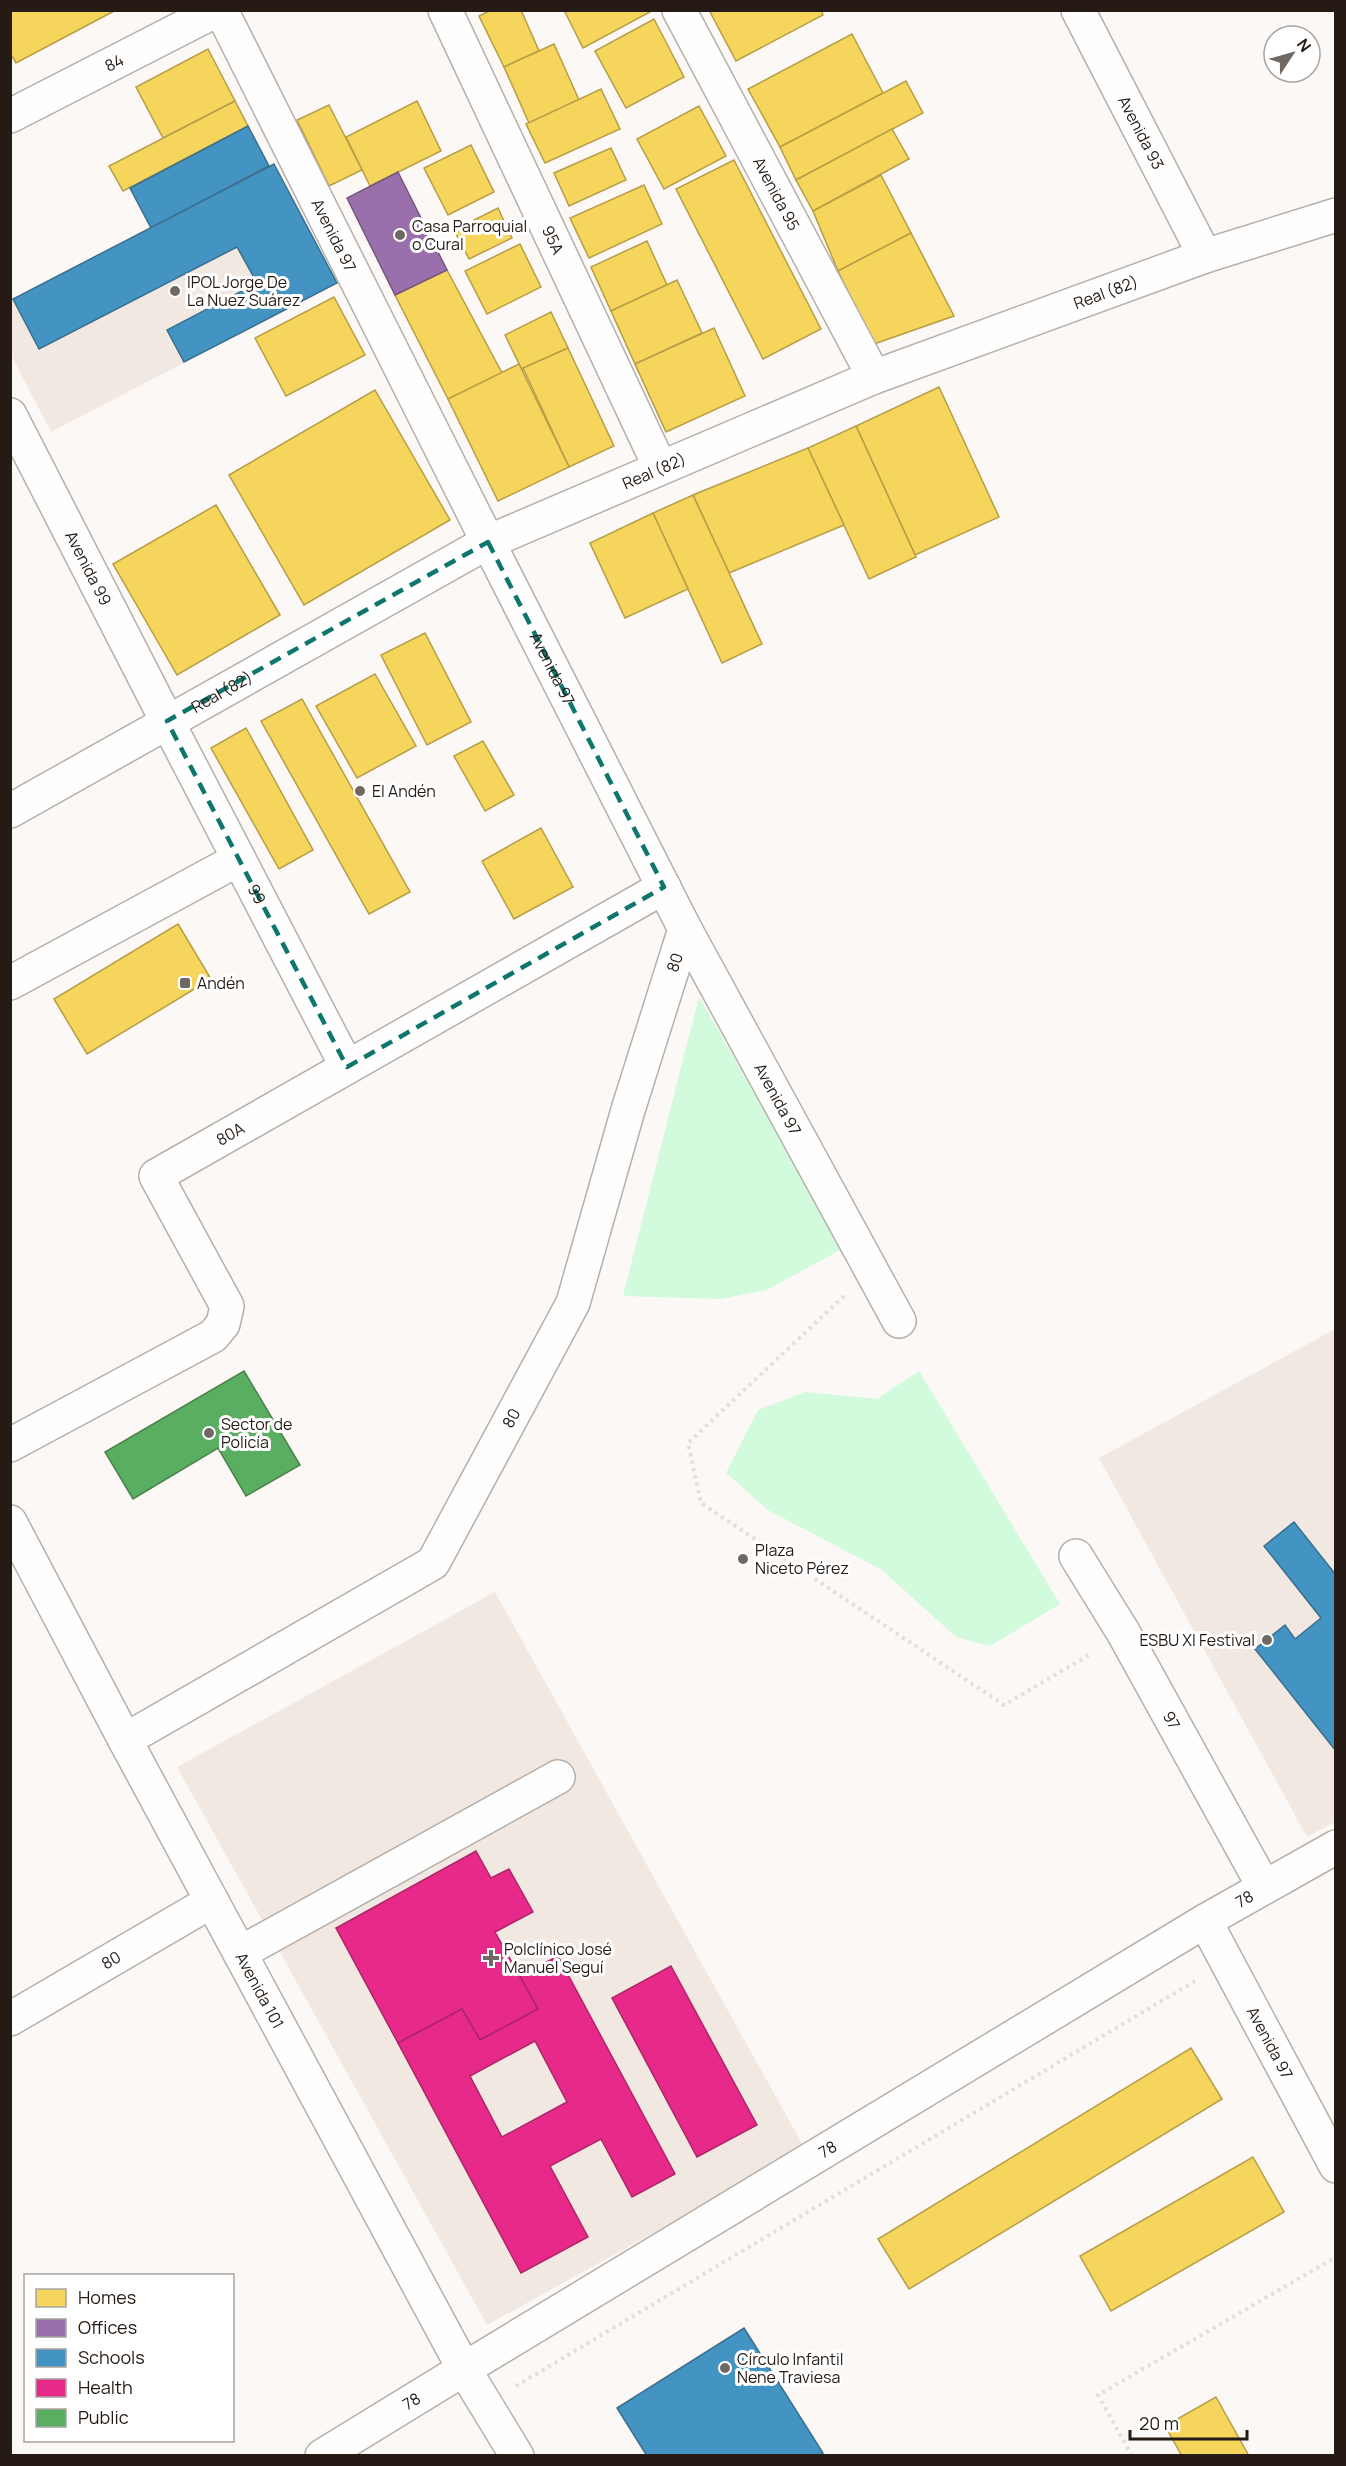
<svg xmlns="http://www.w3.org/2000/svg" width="1346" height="2466" font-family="Manrope,sans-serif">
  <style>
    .built { fill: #f2e8e2 }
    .green { fill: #d2fadc }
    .homes { fill: #f6d55c; stroke: #b79d46; stroke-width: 1.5 }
    .offices { fill: #9970ab; stroke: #76567e; stroke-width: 1.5 }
    .schools { fill: #4393c3; stroke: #3a6f8e; stroke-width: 1.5 }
    .health { fill: #e7298a; stroke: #ad2567; stroke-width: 1.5; fill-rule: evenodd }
    .public { fill: #5aae61; stroke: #4a824a; stroke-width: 1.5 }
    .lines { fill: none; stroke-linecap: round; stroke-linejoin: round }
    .minor-casing { stroke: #b6b0ab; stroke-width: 36 }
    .major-casing { stroke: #b6b0ab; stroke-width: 36 }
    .path { stroke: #e0dede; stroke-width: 4; stroke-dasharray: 3 4.5; stroke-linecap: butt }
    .minor { stroke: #fefefe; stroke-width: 33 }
    .major { stroke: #fefefe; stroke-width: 33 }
    .marked { fill: none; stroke: #0f766e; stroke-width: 4.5; stroke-dasharray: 12 8; stroke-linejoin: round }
    .poi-dot { fill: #706863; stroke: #fff; stroke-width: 2 }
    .labels { text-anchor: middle; stroke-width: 6; stroke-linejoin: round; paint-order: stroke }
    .street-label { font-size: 16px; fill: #251b14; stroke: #fff }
    .poi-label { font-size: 16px; fill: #251b14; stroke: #fff; text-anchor: start }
  </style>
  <rect width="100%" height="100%" fill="#fbf8f5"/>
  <g class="built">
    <polygon points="274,164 337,283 51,432 11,355 11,301"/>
    <polygon points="1335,1329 1335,1822 1307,1837 1099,1458"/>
    <polygon points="495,1592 805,2149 487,2325 177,1767"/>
  </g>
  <g class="green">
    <polygon points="699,997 844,1248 767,1290 720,1299 623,1296"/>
    <polygon points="919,1371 1060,1604 990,1646 956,1637 882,1570 768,1510 726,1473 758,1410 805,1392 877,1399"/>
  </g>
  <g class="homes">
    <polygon points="10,10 116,10 16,63 10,53"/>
    <polygon points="491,10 521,10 539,51 504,67 479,16"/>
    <polygon points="564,10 649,10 650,12 583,48"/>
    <polygon points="709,10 821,10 823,15 736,61"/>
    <polygon points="654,19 684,77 626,108 595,51"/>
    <polygon points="852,34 883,93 780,147 748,89"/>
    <polygon points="554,44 579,100 529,123 504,67"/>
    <polygon points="208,49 235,101 163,138 136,87"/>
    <polygon points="906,81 923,113 796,180 780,147"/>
    <polygon points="601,89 620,129 545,163 526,124"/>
    <polygon points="235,101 248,126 123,191 109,166"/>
    <polygon points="417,101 441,151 370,186 346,137"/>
    <polygon points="329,105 362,170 329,186 297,120"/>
    <polygon points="699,106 726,156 664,189 637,139"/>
    <polygon points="892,129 909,159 813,211 796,180"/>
    <polygon points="471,145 494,192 448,215 424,168"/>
    <polygon points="611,148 626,180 569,206 554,173"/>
    <polygon points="734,160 821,329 763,359 676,189"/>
    <polygon points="881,175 911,233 838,271 813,211"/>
    <polygon points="644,185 662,224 589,258 570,218"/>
    <polygon points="498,208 512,238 469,259 454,230"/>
    <polygon points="911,233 954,316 874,344 838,271"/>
    <polygon points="647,241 667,285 611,311 591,267"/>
    <polygon points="520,244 541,287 487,314 465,271"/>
    <polygon points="447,270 502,373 448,399 395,295"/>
    <polygon points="677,280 702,333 635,364 611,311"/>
    <polygon points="334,297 365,355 286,396 255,338"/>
    <polygon points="551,312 568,348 522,370 505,335"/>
    <polygon points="714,328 745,396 666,432 635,364"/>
    <polygon points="568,348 614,446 569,467 523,368"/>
    <polygon points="519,364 569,467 498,501 448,399"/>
    <polygon points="939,387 999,517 915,555 856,426"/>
    <polygon points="375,390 450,520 304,605 229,475"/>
    <polygon points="856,426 916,557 869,579 808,448"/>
    <polygon points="808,448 844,525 729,573 693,495"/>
    <polygon points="693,495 762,644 722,663 653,513"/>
    <polygon points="216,505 280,615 177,675 113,564"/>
    <polygon points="653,513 688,589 625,618 590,543"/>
    <polygon points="425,633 471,722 427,745 381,655"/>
    <polygon points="375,674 416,746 357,778 316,706"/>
    <polygon points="302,699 410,892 369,914 261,721"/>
    <polygon points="246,728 313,850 279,869 211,748"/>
    <polygon points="483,741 514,795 485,811 454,756"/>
    <polygon points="541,828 573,887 514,919 482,861"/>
    <polygon points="178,924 211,979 87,1054 54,999"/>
    <polygon points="1191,2048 1222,2099 909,2289 878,2239"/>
    <polygon points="1253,2157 1284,2212 1111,2311 1080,2256"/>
    <polygon points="1216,2397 1249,2456 1182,2456 1165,2426"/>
  </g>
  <polygon class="offices" points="398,172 447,270 395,295 347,198"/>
  <g class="schools">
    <polygon points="248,126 269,166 151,228 130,188"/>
    <polygon points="274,164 337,283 184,362 167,330 257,283 237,247 39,349 13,299"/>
    <polygon points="1294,1522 1336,1575 1336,1751 1255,1649 1285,1625 1295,1639 1321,1618 1264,1546"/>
    <polygon points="744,2328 823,2453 819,2456 647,2456 617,2408"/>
  </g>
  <g class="health">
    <polygon points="476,1851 491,1878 509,1869 533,1912 495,1932 538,2009 480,2040 462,2009 398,2043 336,1928"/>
    <path d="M558,1956l117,218 -43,23 -31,-58 -51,27 38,71 -67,36 -123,-230 64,-34 18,31 58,-31 -18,-33zM535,2041l32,61 -65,35 -32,-61z"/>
    <polygon points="671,1966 757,2125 697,2157 612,1998"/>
  </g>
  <polygon class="public" points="244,1371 300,1465 246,1496 218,1448 133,1499 105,1452"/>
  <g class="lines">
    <defs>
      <g id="minor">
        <path id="s1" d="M445,10l215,457"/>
        <path id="s2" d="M679,10l195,367"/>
        <path id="s3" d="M1078,10l127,246"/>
        <path id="s4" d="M10,116l207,-106"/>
        <path id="s5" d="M488,542l197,387 214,392"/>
        <path id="s6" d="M167,721l180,346"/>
        <polyline points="10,983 239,859"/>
        <path id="s7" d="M10,1445l203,-109 10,-12 4,-18 -71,-130 508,-289"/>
        <path id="s8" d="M1076,1556l47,76 141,255"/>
        <path id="s9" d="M125,1740l308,-177 140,-260 55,-193 57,-181"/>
        <path id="s10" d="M1205,1921l131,245"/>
        <polyline points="240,1953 558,1777"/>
        <path id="s11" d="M10,2019l202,-118"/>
        <path id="s12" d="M322,2456l142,-87 53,87"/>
      </g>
      <g id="major">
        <path id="s13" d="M221,10l267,532"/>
        <path id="s14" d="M10,415l157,306"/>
        <path id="s15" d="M10,811l478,-269 386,-165 331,-121 131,-41"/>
        <path id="s16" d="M10,1522l115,218 339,629 741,-448 131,-74"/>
      </g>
    </defs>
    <use href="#minor" class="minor-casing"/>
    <use href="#major" class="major-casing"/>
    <g class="path">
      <polyline points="844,1296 688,1443 701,1503 1004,1705 1092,1653"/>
      <polyline points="516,2386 1195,1981"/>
      <polyline points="1132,2456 1098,2395 1336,2257"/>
    </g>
    <use href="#minor" class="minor"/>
    <use href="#major" class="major"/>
  </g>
  <path class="marked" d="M488,542l176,345 -317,180 -180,-346z"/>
  <g class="poi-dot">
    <circle cx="400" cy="235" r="6"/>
    <circle cx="175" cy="291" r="6"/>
    <circle cx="360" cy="791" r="6"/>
    <rect x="179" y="977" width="12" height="12" rx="3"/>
    <circle cx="209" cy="1433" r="6"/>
    <circle cx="743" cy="1559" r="6"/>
    <circle cx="1267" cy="1640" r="6"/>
    <path d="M488 1949h6v6h6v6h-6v6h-6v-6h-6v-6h6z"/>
    <circle cx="725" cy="2368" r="6"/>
  </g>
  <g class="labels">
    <g class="street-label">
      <text dy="6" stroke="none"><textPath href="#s4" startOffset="117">84</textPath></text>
      <text dy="6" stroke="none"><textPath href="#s3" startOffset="138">Avenida 93</textPath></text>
      <text dy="6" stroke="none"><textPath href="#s2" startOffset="208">Avenida 95</textPath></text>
      <text dy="6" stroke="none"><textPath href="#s13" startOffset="252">Avenida 97</textPath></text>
      <text dy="6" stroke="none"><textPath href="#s1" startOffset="254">95A</textPath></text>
      <text dy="6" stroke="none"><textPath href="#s15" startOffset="1215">Real (82)</textPath></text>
      <text dy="6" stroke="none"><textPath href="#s15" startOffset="729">Real (82)</textPath></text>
      <text dy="6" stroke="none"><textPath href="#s14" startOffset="172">Avenida 99</textPath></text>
      <text dy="6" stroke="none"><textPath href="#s5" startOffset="142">Avenida 97</textPath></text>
      <text dy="6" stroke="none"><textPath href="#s15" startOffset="243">Real (82)</textPath></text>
      <text dy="6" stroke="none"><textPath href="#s6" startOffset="195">99</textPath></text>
      <text dy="6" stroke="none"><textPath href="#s9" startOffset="1006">80</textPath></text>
      <text dy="6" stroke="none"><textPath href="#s5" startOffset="628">Avenida 97</textPath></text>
      <text dy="6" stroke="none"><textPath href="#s7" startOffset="498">80A</textPath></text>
      <text dy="6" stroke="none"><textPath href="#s9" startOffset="520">80</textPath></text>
      <text dy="6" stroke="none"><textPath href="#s8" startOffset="190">97</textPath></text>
      <text dy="6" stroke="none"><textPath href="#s16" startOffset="1872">78</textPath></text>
      <text dy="6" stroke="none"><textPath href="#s11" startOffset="117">80</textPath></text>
      <text dy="6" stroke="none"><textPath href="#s16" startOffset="531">Avenida 101</textPath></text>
      <text dy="6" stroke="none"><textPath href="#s10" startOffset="138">Avenida 97</textPath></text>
      <text dy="6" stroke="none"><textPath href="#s16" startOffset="1386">78</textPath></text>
      <text dy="6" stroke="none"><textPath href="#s12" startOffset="105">78</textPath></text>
    </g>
    <g class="poi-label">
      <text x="412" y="232">Casa Parroquial<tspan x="412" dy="18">o Cural</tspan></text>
      <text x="187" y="288">IPOL Jorge De<tspan x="187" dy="18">La Nuez Suárez</tspan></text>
      <text x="372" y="797">El Andén</text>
      <text x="197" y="989">Andén</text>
      <text x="221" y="1430">Sector de<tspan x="221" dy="18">Policía</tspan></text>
      <text x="755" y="1556">Plaza<tspan x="755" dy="18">Niceto Pérez</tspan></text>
      <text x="1255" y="1646" text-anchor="end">ESBU XI Festival</text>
      <text x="504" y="1955">Polclínico José<tspan x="504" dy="18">Manuel Seguí</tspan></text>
      <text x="737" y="2365">Círculo Infantil<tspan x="737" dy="18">Nene Traviesa</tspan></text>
    </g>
  </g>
  <rect width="1346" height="2466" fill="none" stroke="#251b14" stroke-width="24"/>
  <rect x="24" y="2274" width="210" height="168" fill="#ffffff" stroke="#a8a4a1" stroke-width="1.5"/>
  <rect x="36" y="2289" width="30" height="18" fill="#f6d55c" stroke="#a8a4a1" stroke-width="1.5"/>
  <text x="78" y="2304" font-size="18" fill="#251b14">Homes</text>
  <rect x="36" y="2319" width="30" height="18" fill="#9970ab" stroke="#a8a4a1" stroke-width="1.5"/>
  <text x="78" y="2334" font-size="18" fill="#251b14">Offices</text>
  <rect x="36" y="2349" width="30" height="18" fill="#4393c3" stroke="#a8a4a1" stroke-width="1.5"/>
  <text x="78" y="2364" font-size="18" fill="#251b14">Schools</text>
  <rect x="36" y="2379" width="30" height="18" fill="#e7298a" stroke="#a8a4a1" stroke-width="1.5"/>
  <text x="78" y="2394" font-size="18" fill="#251b14">Health</text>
  <rect x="36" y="2409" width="30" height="18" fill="#5aae61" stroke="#a8a4a1" stroke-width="1.5"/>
  <text x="78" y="2424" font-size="18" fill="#251b14">Public</text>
  <g transform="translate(1292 54) rotate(54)"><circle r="28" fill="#ffffff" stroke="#a8a4a1" stroke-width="1.5"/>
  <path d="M0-4.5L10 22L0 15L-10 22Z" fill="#706863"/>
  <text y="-9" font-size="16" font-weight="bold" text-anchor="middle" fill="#251b14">N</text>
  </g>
  <path d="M1130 2430v9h117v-9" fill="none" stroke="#251b14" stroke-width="3"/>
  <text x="1139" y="2430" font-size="18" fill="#251b14" stroke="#ffffff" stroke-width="4.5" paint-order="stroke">20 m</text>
</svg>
